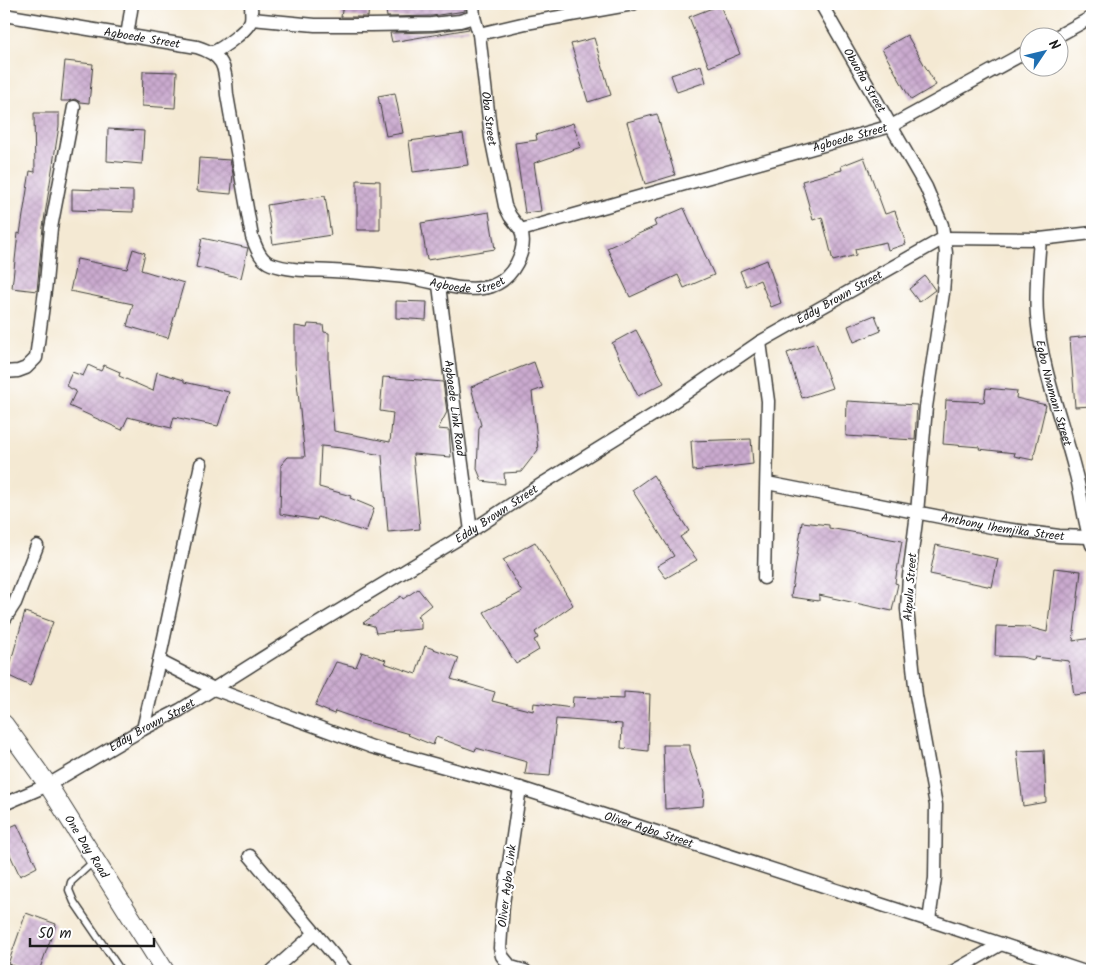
<svg xmlns="http://www.w3.org/2000/svg" width="1096" height="975" font-family="Kalam,sans-serif">
  <style>
    .building { fill: url(#building-cross-hatch) }
    .lines { fill: none; stroke-linecap: round; stroke-linejoin: round }
    .lane-casing { stroke: #3c3b37; stroke-width: 9 }
    .street-casing { stroke: #3c3b37; stroke-width: 15 }
    .secondary-casing { stroke: #3c3b37; stroke-width: 20 }
    .lane { stroke: #fff; stroke-width: 6 }
    .street { stroke: #fff; stroke-width: 12 }
    .secondary { stroke: #fff; stroke-width: 18 }
    .labels { text-anchor: middle; stroke-width: 4.5; stroke-linejoin: round; paint-order: stroke }
    .street-label { font-size: 12px; fill: #1c1c1c; stroke: #fff }
  </style>
  <defs>
    <pattern id="building-cross-hatch" width="8" height="8" patternUnits="userSpaceOnUse" patternTransform="scale(1.25)"><rect width="8" height="8" fill="#caaacf"/><path d="M0 0l8 8M0 8l8-8" fill="none" stroke="#ad92b1"/></pattern>
  </defs>
  <rect width="100%" height="100%" fill="#fff"/>
  <filter id="ink" filterUnits="userSpaceOnUse"><feTurbulence type="fractalNoise" baseFrequency=".02" numOctaves="2"/><feDisplacementMap in="SourceGraphic" scale="10" xChannelSelector="R" yChannelSelector="G"/><feConvolveMatrix kernelMatrix="1 2 1 2 8 2 1 2 1" color-interpolation-filters="sRGB"/></filter>
  <filter id="wash" filterUnits="userSpaceOnUse"><feTurbulence type="fractalNoise" baseFrequency=".0096" numOctaves="4" result="noise"/><feDisplacementMap in="SourceGraphic" scale="20" xChannelSelector="R" yChannelSelector="G"/><feGaussianBlur stdDeviation="1.12" result="paint"/><feColorMatrix in="noise" values="0 0 0 0 0 0 0 0 0 0 0 0 0 0 0 0 0 1.4 0 .05"/><feComposite in="paint" operator="in"/></filter>
  <g filter="url(#wash)">
    <rect width="100%" height="100%" fill="#f4e9d3"/>
    <g id="blocks">
      <g class="building">
        <polygon points="343,4 369,4 368,17 341,17"/>
        <polygon points="385,4 465,4 465,11 432,16 387,17"/>
        <polygon points="720,5 740,54 709,67 689,17"/>
        <polygon points="468,27 469,29 392,42 390,33 433,32"/>
        <polygon points="907,35 936,85 911,100 882,49"/>
        <polygon points="594,38 611,95 588,102 571,44"/>
        <polygon points="65,61 93,64 89,103 80,102 75,99 68,101 61,101"/>
        <polygon points="701,65 706,82 677,92 671,75"/>
        <polygon points="143,71 177,72 175,108 142,106"/>
        <polygon points="395,93 403,133 386,136 378,96"/>
        <polygon points="34,113 59,113 59,126 43,227 37,291 12,288 18,233 20,234 30,171 35,172"/>
        <polygon points="657,114 675,175 645,184 627,122"/>
        <polygon points="573,123 581,147 534,163 541,211 525,213 515,143 537,140 536,135"/>
        <polygon points="108,129 144,131 142,164 107,161"/>
        <polygon points="463,134 468,165 413,172 409,141"/>
        <polygon points="864,157 885,214 895,211 906,244 888,250 886,242 855,249 856,255 833,261 822,217 813,220 802,181 842,170 841,166"/>
        <polygon points="199,158 230,160 233,174 231,194 197,191"/>
        <polygon points="357,180 380,181 380,230 357,230"/>
        <polygon points="72,189 133,191 133,212 72,210"/>
        <polygon points="325,196 331,235 273,244 267,205"/>
        <polygon points="684,208 714,275 684,288 678,275 630,297 607,248 656,226 654,221"/>
        <polygon points="489,212 495,249 427,260 421,223"/>
        <polygon points="202,238 248,248 241,278 196,267"/>
        <polygon points="133,249 145,253 141,270 184,283 168,338 127,326 133,304 70,291 77,259 127,269"/>
        <polygon points="767,260 781,303 771,307 760,280 746,286 740,271"/>
        <polygon points="925,276 935,290 919,302 909,289"/>
        <polygon points="396,301 427,302 426,320 396,318"/>
        <polygon points="875,315 881,331 854,342 848,326"/>
        <polygon points="308,324 323,325 324,332 329,333 329,365 334,431 390,442 393,413 380,411 383,377 443,382 447,412 438,429 449,430 451,457 413,454 420,529 388,532 382,455 342,448 321,446 319,487 351,496 350,498 374,508 366,532 318,517 317,520 280,514 281,465 288,457 305,457 295,364 295,326 307,328"/>
        <polygon points="636,330 664,383 638,396 612,343"/>
        <polygon points="1092,336 1092,406 1075,407 1070,338"/>
        <polygon points="816,343 832,388 802,398 787,353"/>
        <polygon points="534,362 543,388 532,392 538,450 521,472 504,473 505,484 482,481 477,469 479,428 481,425 471,387"/>
        <polygon points="88,365 101,371 104,365 120,372 119,376 153,391 157,372 184,380 184,382 229,392 218,426 174,417 171,428 128,417 122,430 69,406 76,391 66,386 72,372 83,376"/>
        <polygon points="986,388 1017,391 1016,398 1046,405 1033,460 1014,456 1015,453 979,449 980,447 943,444 946,400 984,402"/>
        <polygon points="847,401 917,405 915,440 846,436"/>
        <polygon points="751,439 753,464 693,471 691,441"/>
        <polygon points="653,475 689,531 680,537 697,560 666,578 657,566 674,556 632,490"/>
        <polygon points="802,522 829,525 829,528 902,541 895,583 898,584 892,611 819,595 819,601 791,597"/>
        <polygon points="535,542 573,605 535,632 538,638 534,640 539,650 516,664 484,612 522,592 503,560"/>
        <polygon points="936,545 998,559 992,587 930,574"/>
        <polygon points="1054,568 1081,571 1073,641 1092,638 1092,693 1074,695 1069,661 1035,657 1034,660 1022,657 995,656 996,626 1028,627 1047,632"/>
        <polygon points="418,589 431,605 417,616 421,621 421,629 376,633 374,626 363,623 401,596 403,599"/>
        <polygon points="25,612 53,622 30,686 7,675"/>
        <polygon points="425,646 459,658 451,679 495,692 492,701 533,711 534,703 572,708 573,697 624,699 624,692 650,694 648,751 621,748 622,724 556,719 550,776 525,774 527,762 476,748 475,751 436,737 433,745 408,735 409,734 361,720 335,711 334,714 315,706 336,662 356,667 362,652 386,660 384,663 416,674"/>
        <polygon points="663,745 690,745 690,750 704,792 703,806 665,809"/>
        <polygon points="1044,750 1046,802 1023,806 1017,751"/>
        <polygon points="17,824 37,867 20,876 4,842 4,830"/>
        <polygon points="26,913 56,924 39,971 29,971 8,964"/>
      </g>
    </g>
  </g>
  <g filter="url(#ink)">
    <use href="#blocks" fill-opacity="0" stroke="#3c3b37" stroke-width="1"/>
    <g class="lines">
      <defs>
        <polyline id="lane" points="94,861 71,882 69,890 74,902 121,971"/>
        <g id="street">
          <path id="s1" d="M473,4l1,13 5,17 12,103 14,69 5,10 11,14"/>
          <path id="s2" d="M821,4l105,183 16,38 4,28 -3,40 -17,114 -9,106 -8,63 -2,33 9,86 20,110 -1,73 -6,42"/>
          <path id="s3" d="M4,15l193,32c29,9 28,22 30,48l25,142c4,10 8,23 19,27 19,7 42,6 61,7 24,1 49,4 73,6 28,3 58,18 87,9 20,-7 36,-35 29,-56l370,-104 137,-75"/>
          <polyline points="252,19 315,25 371,25 432,24 460,21 474,17"/>
          <polyline points="479,34 526,23 633,4"/>
          <polyline points="127,36 132,4"/>
          <polyline points="1054,38 1092,17"/>
          <path d="M213,52c9,-3 36,-23 38,-32 1,-5 0,-11 0,-16"/>
          <path id="s4" d="M1040,239c-2,25 -5,51 -3,76 4,54 25,104 38,156 7,24 8,50 17,74"/>
          <path id="s5" d="M439,285l13,104 19,142"/>
          <polyline points="760,342 768,401 764,578"/>
          <polyline points="4,372 18,371 26,368 36,358 46,283 51,228 74,107"/>
          <path id="s6" d="M767,483l230,45 62,8 30,1"/>
          <polyline points="4,620 15,603 37,546"/>
          <path id="s7" d="M159,661l55,28 158,58 148,41 409,132 153,51"/>
          <polyline points="143,729 159,661 201,464"/>
          <polyline points="520,788 503,904 500,948 502,956 511,967 525,971"/>
          <path id="s8" d="M4,804l44,-19 95,-56 37,-19 124,-78 167,-101 74,-49 116,-72 99,-68 184,-104 96,1 52,-6"/>
          <polyline points="250,856 315,933 272,971"/>
          <polyline points="315,933 347,971"/>
          <polyline points="954,971 1001,944"/>
        </g>
        <g id="secondary">
          <path id="s9" d="M4,724l44,61 117,186"/>
        </g>
      </defs>
      <use href="#lane" class="lane-casing"/>
      <use href="#street" class="street-casing"/>
      <use href="#secondary" class="secondary-casing"/>
      <use href="#lane" class="lane"/>
      <use href="#street" class="street"/>
      <use href="#secondary" class="secondary"/>
    </g>
  </g>
  <g class="labels">
    <g class="street-label">
      <text dy="4" stroke="none"><textPath href="#s3" startOffset="140">Agboede Street</textPath></text>
      <text dy="4" stroke="none"><textPath href="#s2" startOffset="88">Obuofia Street</textPath></text>
      <text dy="4" stroke="none"><textPath href="#s1" startOffset="116">Oba Street</textPath></text>
      <text dy="4" stroke="none"><textPath href="#s3" startOffset="1070">Agboede Street</textPath></text>
      <text dy="4" stroke="none"><textPath href="#s3" startOffset="635">Agboede Street</textPath></text>
      <text dy="4" stroke="none"><textPath href="#s8" startOffset="978">Eddy Brown Street</textPath></text>
      <text dy="4" stroke="none"><textPath href="#s4" startOffset="156">Egbo Nnamani Street</textPath></text>
      <text dy="4" stroke="none"><textPath href="#s5" startOffset="124">Agbaede Link Road</textPath></text>
      <text dy="4" stroke="none"><textPath href="#s8" startOffset="572">Eddy Brown Street</textPath></text>
      <text dy="4" stroke="none"><textPath href="#s6" startOffset="240">Anthony Ihemjika Street</textPath></text>
      <text transform="translate(910 587) rotate(-86)" y="4">Akpulu Street</text>
      <text dy="4" stroke="none"><textPath href="#s8" startOffset="168">Eddy Brown Street</textPath></text>
      <text dy="4" stroke="none"><textPath href="#s7" startOffset="519">Oliver Agbo Street</textPath></text>
      <text dy="4" stroke="none"><textPath href="#s9" startOffset="148">One Day Road</textPath></text>
      <text transform="translate(507 886) rotate(-83)" y="4">Oliver Agbo Link</text>
    </g>
  </g>
  <rect width="1096" height="975" fill="none" stroke="#fff" stroke-width="20"/>
  <g transform="translate(1044 52) rotate(55)"><circle r="24" fill="#ffffff" stroke="#a4a4a4"/>
  <path d="M0-4L9 19L0 12L-9 19Z" fill="#1f6fb2"/>
  <text y="-8" font-size="14" font-weight="bold" text-anchor="middle" fill="#1c1c1c">N</text>
  </g>
  <path d="M30 938v8h124v-8" fill="none" stroke="#1c1c1c" stroke-width="2.5"/>
  <text x="38" y="938" font-size="15" fill="#1c1c1c" stroke="#ffffff" stroke-width="4" paint-order="stroke">50 m</text>
</svg>
